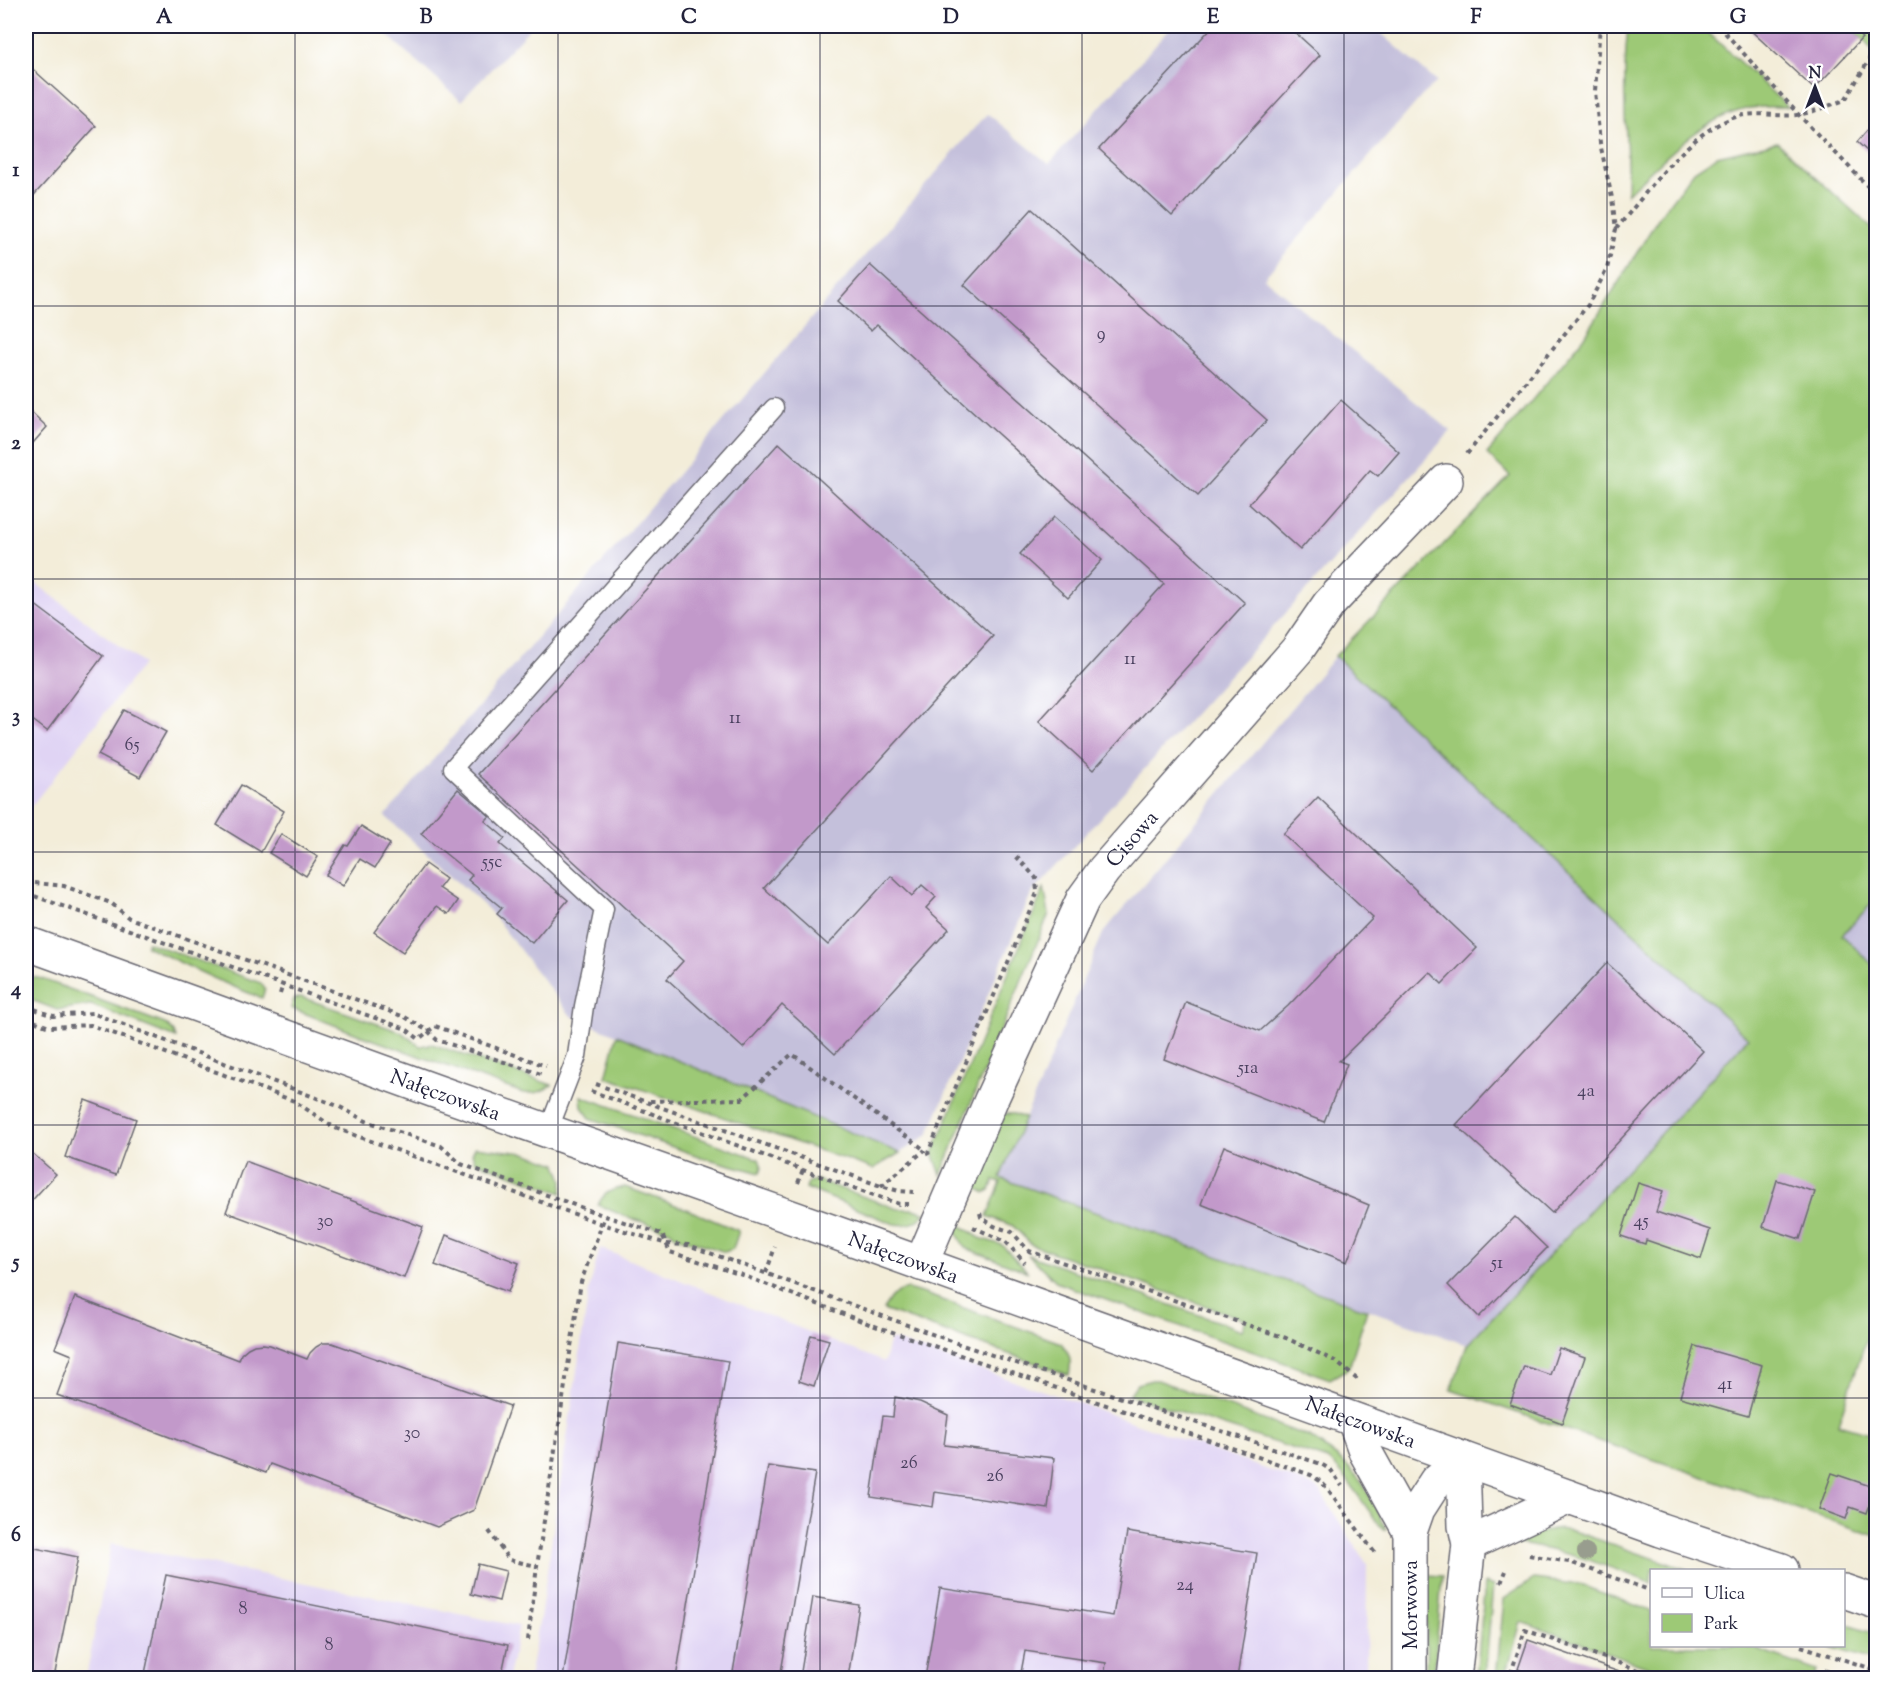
<svg xmlns="http://www.w3.org/2000/svg" width="1902" height="1704" font-family="'Sorts Mill Goudy',serif">
  <style>
    .built { fill: #e0d4f4 }
    .industrial { fill: #c4c0db }
    .green { fill: #9dc976; stroke: #607658; stroke-width: 1.5 }
    .building { fill: #c299ca }
    .lines { fill: none; stroke-linecap: round; stroke-linejoin: round }
    .service-casing { stroke: #6b6972; stroke-width: 21 }
    .minor-casing { stroke: #6b6972; stroke-width: 36 }
    .tertiary-casing { stroke: #6b6972; stroke-width: 36 }
    .path { stroke: #6b6972; stroke-width: 4; stroke-dasharray: 4.5 4.5; stroke-linecap: butt }
    .service { stroke: #fff; stroke-width: 18 }
    .minor { stroke: #fff; stroke-width: 33 }
    .tertiary { stroke: #fff; stroke-width: 33 }
    .tree { fill: #989d8e }
    .grid { fill: none; stroke: #22223b; stroke-width: 1.5; stroke-opacity: 0.55 }
    .labels { text-anchor: middle; stroke-width: 4.5; stroke-linejoin: round; paint-order: stroke }
    .number-label { font-size: 18px; fill: #4a405f }
    .street-label { font-size: 21px; fill: #22223b; stroke: #fff }
    .neatline { fill: none; stroke: #22223b; stroke-width: 2 }
    .grid-label { font-size: 20px; text-anchor: middle; font-weight: bold; fill: #22223b }
  </style>
  <rect width="100%" height="100%" fill="#fff"/>
  <filter id="ink" filterUnits="userSpaceOnUse"><feTurbulence type="fractalNoise" baseFrequency=".0167" numOctaves="2"/><feDisplacementMap in="SourceGraphic" scale="12" xChannelSelector="R" yChannelSelector="G"/><feConvolveMatrix kernelMatrix="1 2 1 2 8 2 1 2 1" color-interpolation-filters="sRGB"/></filter>
  <filter id="wash" filterUnits="userSpaceOnUse"><feTurbulence type="fractalNoise" baseFrequency=".008" numOctaves="4" result="noise"/><feDisplacementMap in="SourceGraphic" scale="24" xChannelSelector="R" yChannelSelector="G"/><feGaussianBlur stdDeviation="1.35" result="paint"/><feColorMatrix in="noise" values="0 0 0 0 0 0 0 0 0 0 0 0 0 0 0 0 0 1.4 0 .05"/><feComposite in="paint" operator="in"/></filter>
  <g filter="url(#wash)">
    <rect width="100%" height="100%" fill="#f3edd9"/>
    <g class="built">
      <polygon points="26,576 143,664 26,813"/>
      <polygon points="600,1248 884,1362 890,1339 1073,1401 1317,1487 1367,1564 1366,1678 529,1678 541,1612 589,1290"/>
      <polygon points="111,1544 519,1626 508,1678 86,1678"/>
    </g>
    <g class="industrial">
      <polygon points="377,26 532,26 461,101"/>
      <polygon points="1172,26 1373,26 1437,82 1422,96 1264,278 1451,431 1031,894 928,1135 900,1153 571,1016 489,910 385,816 976,126 988,114 1049,164"/>
      <polygon points="1335,656 1748,1038 1467,1345 1000,1178 1103,933"/>
      <polygon points="1876,899 1876,968 1842,935"/>
    </g>
    <g class="green">
      <path d="M1628,26h73l87,81c-12,0 -26,-1 -37,1 -51,9 -88,53 -124,86 1,-27 -1,-53 -2,-80 -1,-29 0,-59 3,-88z"/>
      <polygon points="1847,26 1876,26 1876,55 1862,38"/>
      <polygon points="1777,142 1876,232 1876,899 1842,935 1876,968 1876,1310 1838,1424 1876,1435 1876,1536 1451,1390 1467,1345 1748,1038 1335,656 1510,476 1487,454 1584,338 1659,217 1694,171 1717,156"/>
      <polygon points="1044,888 1049,914 941,1175 933,1153"/>
      <path d="M147,942l114,41 4,6 -3,9c-40,-14 -78,-34 -116,-52z"/>
      <polygon points="26,975 42,979 165,1024 174,1032 176,1038 91,1005 57,1010 26,998"/>
      <path d="M301,997l100,35 19,14 12,-2 120,41c-9,7 -17,9 -29,8l-166,-59 -66,-26 3,-9z"/>
      <polygon points="617,1035 900,1153 873,1169 606,1077"/>
      <polygon points="581,1096 759,1159 762,1167 760,1173 701,1157 590,1118 582,1107"/>
      <polygon points="1002,1114 1014,1114 1025,1118 1000,1178 1367,1310 1349,1368 1330,1379 1058,1283 1028,1255 1242,1330 1246,1320 1032,1245 1013,1226 987,1216 1001,1182 994,1180 990,1190 985,1193 974,1187"/>
      <polygon points="475,1147 525,1153 557,1164 563,1180 562,1193 475,1161 472,1154"/>
      <path d="M817,1180l81,29h16l12,4c-10,11 -17,13 -32,11l-88,-36 2,-6z"/>
      <path d="M625,1187l59,21 55,23 -6,18 -8,3 -32,-11 -15,-3 -8,-7 -46,-15 -26,-11c6,-13 14,-16 27,-18z"/>
      <polygon points="958,1224 980,1238 1002,1245 1028,1272 965,1248 957,1233"/>
      <path d="M907,1289l18,5 136,49c9,11 11,18 8,32l-186,-65c6,-12 11,-18 24,-21z"/>
      <path d="M1152,1380h6l151,57c43,28 58,45 77,93h-2c-20,-22 -33,-51 -56,-70l-199,-65 8,-11z"/>
      <path d="M1558,1529l15,2 115,39h-36l-1,13c-47,-19 -86,-32 -137,-40l19,-9z"/>
      <polygon points="1427,1575 1442,1576 1434,1678 1426,1678"/>
      <polygon points="1534,1579 1581,1585 1651,1611 1652,1646 1747,1646 1817,1671 1815,1678 1680,1678 1521,1622 1505,1678 1496,1678 1504,1599"/>
      <polygon points="1485,1583 1493,1586 1485,1678 1476,1678"/>
      <polygon points="1844,1623 1876,1633 1876,1661 1827,1646 1844,1646"/>
    </g>
    <g id="blocks">
      <g class="building">
        <polygon points="1213,26 1288,26 1320,55 1172,216 1099,149"/>
        <polygon points="1746,26 1847,26 1862,38 1814,89"/>
        <polygon points="26,63 96,126 26,204"/>
        <polygon points="1876,120 1876,159 1857,142"/>
        <polygon points="1032,209 1267,420 1198,496 964,285"/>
        <polygon points="870,265 1245,603 1093,770 1039,721 1164,584 877,325 871,331 838,301"/>
        <polygon points="1341,400 1399,452 1378,476 1370,470 1300,550 1249,504"/>
        <polygon points="26,407 47,427 26,451"/>
        <polygon points="779,443 993,636 764,888 828,945 891,876 912,896 922,885 936,897 926,908 949,929 835,1054 782,1005 743,1048 667,979 683,961 478,774"/>
        <polygon points="1054,517 1102,560 1068,598 1020,554"/>
        <polygon points="26,598 103,656 47,731 26,715"/>
        <polygon points="124,710 166,732 140,777 98,755"/>
        <polygon points="241,785 284,811 261,852 217,825"/>
        <polygon points="458,789 490,816 485,821 505,838 500,844 568,900 532,943 497,914 502,908 468,880 472,875 421,834"/>
        <polygon points="1318,797 1477,948 1442,984 1430,972 1339,1061 1347,1064 1324,1122 1164,1059 1186,1002 1260,1031 1288,1006 1373,918 1283,834"/>
        <polygon points="361,826 390,844 375,868 360,859 343,886 326,875 345,845 348,846"/>
        <polygon points="281,834 318,857 306,876 269,853"/>
        <polygon points="425,864 446,879 439,888 458,901 449,914 437,906 403,952 374,932"/>
        <polygon points="1607,963 1703,1051 1552,1213 1456,1125"/>
        <polygon points="85,1100 136,1119 116,1175 65,1157"/>
        <polygon points="1224,1146 1369,1205 1347,1262 1201,1204"/>
        <polygon points="31,1152 56,1174 26,1207 26,1158"/>
        <polygon points="245,1161 423,1227 404,1278 226,1212"/>
        <polygon points="1777,1180 1815,1192 1800,1239 1763,1227"/>
        <polygon points="1638,1183 1663,1191 1656,1212 1710,1230 1701,1259 1646,1240 1645,1244 1621,1236"/>
        <polygon points="1515,1217 1547,1248 1479,1317 1448,1285"/>
        <polygon points="446,1235 519,1263 508,1292 435,1265"/>
        <polygon points="75,1297 239,1360 241,1354 248,1348 254,1345 263,1344 270,1345 307,1359 310,1353 316,1347 323,1343 332,1343 510,1406 474,1510 437,1527 270,1464 266,1473 57,1395 72,1355 55,1348"/>
        <polygon points="811,1335 829,1340 814,1386 799,1381"/>
        <polygon points="618,1343 728,1361 676,1678 563,1678"/>
        <polygon points="1695,1346 1762,1365 1748,1416 1680,1397"/>
        <polygon points="1559,1348 1585,1357 1562,1423 1510,1404 1524,1366 1550,1375"/>
        <polygon points="895,1397 920,1402 948,1415 944,1445 1054,1458 1048,1509 935,1492 933,1507 871,1497 883,1416 893,1417"/>
        <polygon points="768,1466 815,1473 780,1678 732,1678"/>
        <polygon points="1832,1473 1876,1488 1867,1513 1850,1507 1846,1519 1819,1509"/>
        <polygon points="1127,1532 1257,1553 1237,1678 1104,1678 1106,1663 1025,1651 1020,1678 925,1678 940,1588 1113,1616"/>
        <polygon points="26,1546 78,1557 54,1678 26,1678"/>
        <polygon points="478,1564 506,1571 499,1601 471,1594"/>
        <polygon points="166,1575 508,1645 501,1678 144,1678"/>
        <polygon points="813,1597 859,1605 848,1678 800,1678"/>
        <polygon points="1528,1640 1625,1674 1624,1678 1526,1678 1526,1673 1518,1669"/>
      </g>
    </g>
  </g>
  <g filter="url(#ink)">
    <use href="#blocks" fill-opacity="0" stroke="#6b6972" stroke-width="1.5"/>
    <g class="lines">
      <defs>
        <polyline id="service" points="548,1131 577,1056 584,1006 604,909 453,768 774,408"/>
        <g id="minor">
          <path id="s1" d="M921,1264l70,-164 92,-201 21,-29 194,-221 31,-45 117,-123"/>
          <polyline points="1354,1420 1366,1453 1410,1532"/>
          <polyline points="1469,1544 1569,1497"/>
          <polyline points="1410,1678 1410,1532 1418,1509 1436,1481 1463,1459"/>
          <polyline points="1454,1678 1469,1544 1465,1526 1463,1459"/>
        </g>
        <g id="tertiary">
          <path id="s2" d="M26,943l409,148 404,143 822,296 121,40"/>
          <polyline points="1844,1591 1876,1602"/>
        </g>
      </defs>
      <use href="#service" class="service-casing"/>
      <use href="#minor" class="minor-casing"/>
      <use href="#tertiary" class="tertiary-casing"/>
      <g class="path">
        <polyline points="1719,26 1799,115 1876,195"/>
        <path d="M1616,229c32,-37 72,-98 120,-112 21,-6 40,0 60,-2 16,-2 34,-10 49,-15l24,-40 7,-24"/>
        <polyline points="1467,454 1588,305 1607,269 1616,229 1612,198 1600,143 1595,91 1600,26"/>
        <polyline points="26,882 64,886 111,903 129,918 405,1017 428,1031 437,1040 541,1074"/>
        <polyline points="26,893 406,1029 419,1039 435,1026 546,1066"/>
        <polyline points="280,994 283,984"/>
        <polyline points="26,1006 53,1016 92,1013 338,1106 366,1121 441,1146 461,1164 605,1216 662,1234 670,1252 742,1275 872,1325 1311,1475 1320,1481 1327,1488 1375,1553"/>
        <polyline points="26,1018 49,1027 91,1025 294,1101 335,1128 602,1224 667,1244 688,1245 965,1346 1321,1464 1331,1470 1342,1486"/>
        <polyline points="596,1084 881,1186 899,1191 914,1192"/>
        <polyline points="591,1091 803,1170 899,1204 908,1204"/>
        <polyline points="650,1101 742,1099 792,1054 925,1150"/>
        <polyline points="929,1155 928,1153 1037,893 1036,878 1014,854"/>
        <polyline points="798,1183 803,1170"/>
        <polyline points="881,1186 925,1150"/>
        <polyline points="980,1213 981,1217 994,1226 1012,1232 1029,1251 1286,1338 1335,1361 1358,1380"/>
        <polyline points="973,1227 1006,1242 1025,1263"/>
        <polyline points="766,1273 775,1247"/>
        <polyline points="489,1531 509,1560 537,1566"/>
        <polyline points="1529,1555 1569,1562 1652,1591"/>
        <polyline points="1501,1583 1506,1571"/>
        <polyline points="528,1640 537,1566 581,1282 605,1216"/>
        <polyline points="1801,1646 1876,1670"/>
        <polyline points="1516,1678 1510,1676 1525,1630 1661,1678"/>
        <polyline points="1823,1678 1827,1669"/>
      </g>
      <use href="#service" class="service"/>
      <use href="#minor" class="minor"/>
      <use href="#tertiary" class="tertiary"/>
    </g>
    <circle class="tree" cx="1586" cy="1552" r="9"/>
  </g>
  <path class="grid" d="M295,26v1652M558,26v1652M820,26v1652M1082,26v1652M1344,26v1652M1607,26v1652M26,306h1850M26,579h1850M26,852h1850M26,1125h1850M26,1398h1850"/>
  <g class="labels">
    <g class="number-label">
      <text x="1101" y="339">9</text>
      <text x="1130" y="664">11</text>
      <text x="735" y="723">11</text>
      <text x="132" y="750">65</text>
      <text x="492" y="867">55c</text>
      <text x="1248" y="1073">51a</text>
      <text x="1586" y="1096">4a</text>
      <text x="325" y="1226">30</text>
      <text x="1641" y="1226">45</text>
      <text x="1497" y="1268">51</text>
      <text x="1725" y="1389">41</text>
      <text x="412" y="1438">30</text>
      <text x="909" y="1468">26</text>
      <text x="995" y="1481">26</text>
      <text x="1185" y="1590">24</text>
      <text x="243" y="1614">8</text>
      <text x="329" y="1650">8</text>
    </g>
    <g class="street-label">
      <text dy="7" stroke="none"><textPath href="#s1" startOffset="477">Cisowa</textPath></text>
      <text dy="7" stroke="none"><textPath href="#s2" startOffset="446">Nałęczowska</textPath></text>
      <text dy="7" stroke="none"><textPath href="#s2" startOffset="932">Nałęczowska</textPath></text>
      <text dy="7" stroke="none"><textPath href="#s2" startOffset="1418">Nałęczowska</textPath></text>
      <text transform="translate(1410 1605) rotate(-90)" y="7">Morwowa</text>
    </g>
  </g>
  <rect width="1902" height="1704" fill="none" stroke="#fff" stroke-width="66"/>
  <rect x="1650" y="1569" width="195" height="78" fill="#ffffff" stroke="#a7a7b1" stroke-width="1.5"/>
  <rect x="1662" y="1588" width="30" height="9" fill="#ffffff" stroke="#a7a7b1" stroke-width="1.5"/>
  <text x="1704" y="1599" font-size="18" fill="#22223b">Ulica</text>
  <rect x="1662" y="1614" width="30" height="18" fill="#9dc976" stroke="#a7a7b1" stroke-width="1.5"/>
  <text x="1704" y="1629" font-size="18" fill="#22223b">Park</text>
  <g transform="translate(1815 87)" stroke="#ffffff" stroke-width="4.5" paint-order="stroke">
  <path d="M0-4.5L10 22L0 15L-10 22Z" fill="#22223b"/>
  <text y="-9" font-size="16" font-weight="bold" text-anchor="middle" fill="#22223b">N</text>
  </g>
  <rect x="33" y="33" width="1836" height="1638" class="neatline"/>
  <g class="grid-label">
    <text x="164" y="23">A</text>
    <text x="426" y="23">B</text>
    <text x="689" y="23">C</text>
    <text x="951" y="23">D</text>
    <text x="1213" y="23">E</text>
    <text x="1476" y="23">F</text>
    <text x="1738" y="23">G</text>
    <text x="16" y="176">1</text>
    <text x="16" y="449">2</text>
    <text x="16" y="722">3</text>
    <text x="16" y="995">4</text>
    <text x="16" y="1268">5</text>
    <text x="16" y="1541">6</text>
  </g>
</svg>
